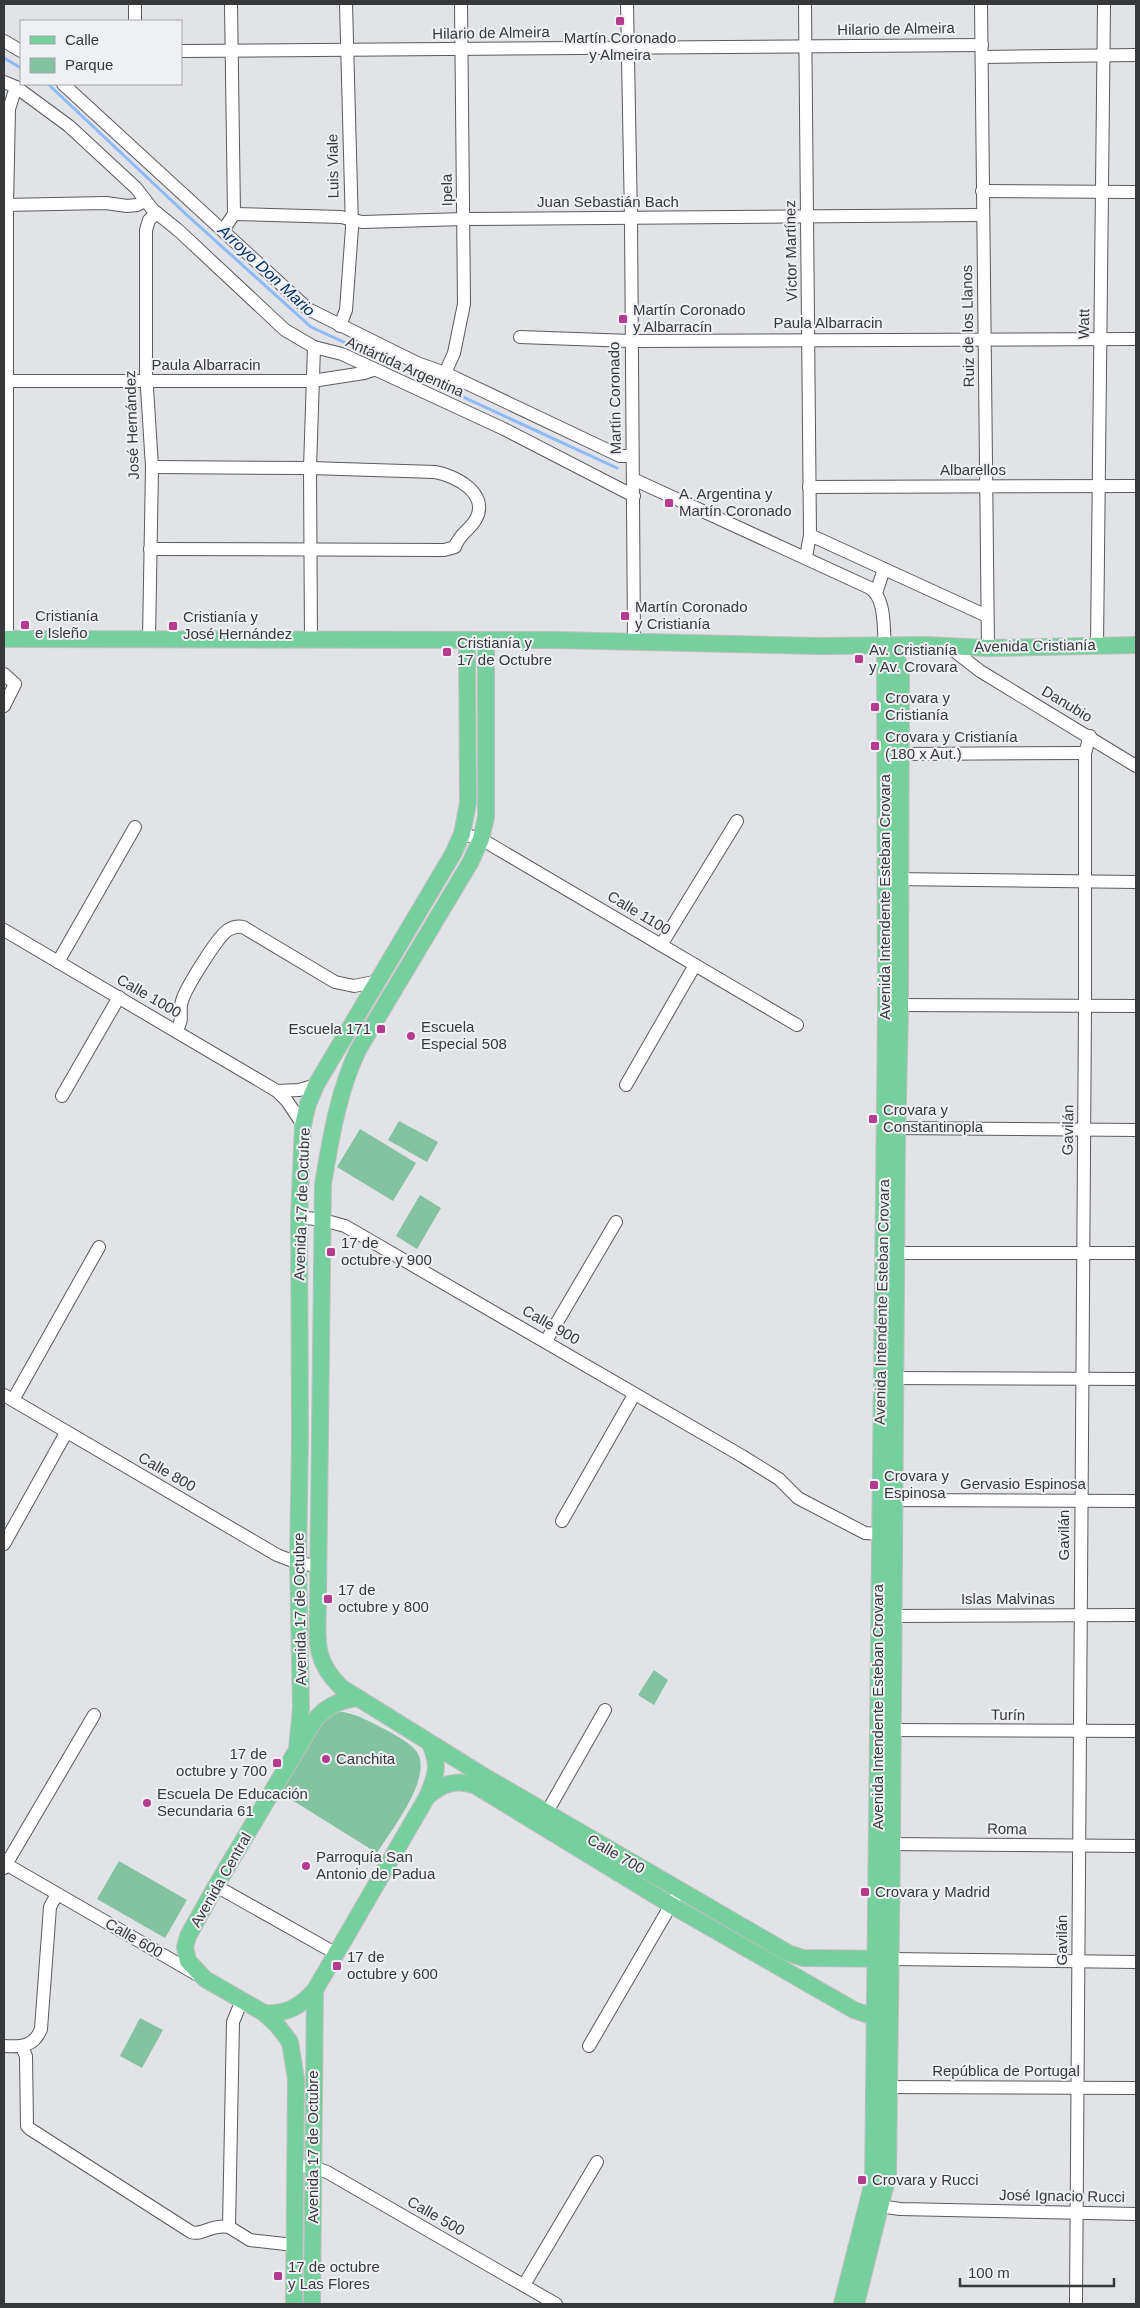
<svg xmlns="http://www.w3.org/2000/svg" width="1140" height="2308" font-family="Helvetica,sans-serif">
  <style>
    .green { fill: #84c3a1 }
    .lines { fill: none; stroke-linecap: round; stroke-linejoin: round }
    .stream { stroke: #8db9f4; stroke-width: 3 }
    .minor-casing { stroke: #595b5d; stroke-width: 14 }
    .major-casing { stroke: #bfbfc0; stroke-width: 18 }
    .minor { stroke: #fff; stroke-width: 12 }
    .major { stroke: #76d09e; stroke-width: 16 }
    .poi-dot { fill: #b53b8e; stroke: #eff0f4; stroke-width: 2 }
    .labels { text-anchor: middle; stroke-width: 4; stroke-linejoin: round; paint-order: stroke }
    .street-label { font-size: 15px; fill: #373839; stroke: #eff0f4 }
    .poi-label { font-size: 15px; fill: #373839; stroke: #eff0f4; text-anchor: start }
    .water-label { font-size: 16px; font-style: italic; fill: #023063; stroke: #eff0f4 }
  </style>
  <rect width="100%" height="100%" fill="#e2e3e7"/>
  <g class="green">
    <polygon points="399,1121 438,1142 427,1162 388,1140"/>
    <polygon points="360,1129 416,1163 393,1201 337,1167"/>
    <polygon points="420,1195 441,1208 417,1249 396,1236"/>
    <polygon points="654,1670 668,1680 654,1705 638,1695"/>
    <path d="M337,1711c22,3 33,11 53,21 9,6 25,13 29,24 10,27 -28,74 -42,97l-98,-61 47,-75z"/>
    <polygon points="119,1861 187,1900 165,1938 97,1899"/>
    <polygon points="140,2018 163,2030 142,2068 120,2056"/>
  </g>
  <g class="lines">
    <g class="stream">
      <polyline points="4,58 21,68"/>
      <polyline points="48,84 188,216 311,327 617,468"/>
    </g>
    <defs>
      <g id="minor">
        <polyline points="135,4 135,21"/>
        <polyline points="627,4 631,219 634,642"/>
        <polyline points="805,4 810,535 806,557"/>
        <polyline points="981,4 988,648"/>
        <polyline points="4,41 21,51"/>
        <polyline points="181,51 982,45"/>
        <polyline points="982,57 1136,55"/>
        <polyline points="4,82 16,87 69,126 136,188 153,210 178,230 285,330 314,347 342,354 504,429 634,496"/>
        <polyline points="63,84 308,309 417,363 445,373 620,456 632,456"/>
        <polyline points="982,191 1136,192"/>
        <polyline points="4,205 106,203 127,206 137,205 145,201"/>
        <polyline points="234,214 341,217 362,222 464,219 983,215"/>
        <polyline points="224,229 234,214 231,4"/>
        <polyline points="340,326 346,310 352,228 346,4"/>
        <polyline points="520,337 631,341 1136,339"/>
        <polyline points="445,373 454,353 464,304 461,4"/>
        <polyline points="4,381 312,381 364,373 373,370"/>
        <path d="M633,479l237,109c16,11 13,39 15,57"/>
        <polyline points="809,487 1136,486"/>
        <polyline points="810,535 987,616"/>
        <path d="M150,549l294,1 11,-3c4,-13 15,-17 21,-28 14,-26 -22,-44 -41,-47l-125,-4 -158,-1"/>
        <polyline points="876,593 884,569"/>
        <polyline points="7,639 7,205 9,109 16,87"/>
        <polyline points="149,639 152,467 146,372 146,230 149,220 157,213"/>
        <polyline points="311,640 310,468 314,347"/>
        <polyline points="1097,645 1104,4"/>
        <polyline points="948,646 980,671 1136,766"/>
        <polyline points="4,674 15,684 4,706"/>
        <polyline points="900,754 1085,753"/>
        <polyline points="462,834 481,839 797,1025"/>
        <polyline points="891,879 1136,882"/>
        <polyline points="4,930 277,1091 287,1101 303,1125"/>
        <polyline points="661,945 737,821"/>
        <polyline points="58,962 135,827"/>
        <polyline points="891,1005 1136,1006"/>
        <path d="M176,1031c9,-13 2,-18 6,-30 3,-12 36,-65 46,-71 5,-3 10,-4 15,-3l92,55 19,4 25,-5"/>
        <polyline points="626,1085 695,965"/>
        <polyline points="277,1091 299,1090 316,1085"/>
        <polyline points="62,1096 119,997"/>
        <polyline points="889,1128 1136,1130"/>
        <polyline points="299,1217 323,1220 345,1226 742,1456 779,1479 798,1498 865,1533 879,1534"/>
        <polyline points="888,1253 1136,1253"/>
        <polyline points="546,1341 616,1222"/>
        <polyline points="886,1378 1136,1379"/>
        <polyline points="4,1395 277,1555 298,1563 318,1566"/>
        <polyline points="13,1400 99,1247"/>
        <polyline points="886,1500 1136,1501"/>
        <polyline points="562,1521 634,1395"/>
        <polyline points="4,1544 66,1433"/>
        <polyline points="886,1616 1136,1615"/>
        <polyline points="884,1730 1136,1731"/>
        <polyline points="543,1819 605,1710"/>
        <polyline points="884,1844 1136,1846"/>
        <polyline points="4,1863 196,1974"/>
        <polyline points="4,1868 94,1715"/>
        <polyline points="216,1886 335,1953"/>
        <polyline points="890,1959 1136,1962"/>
        <polyline points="242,2000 233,2022 229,2227 250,2240 294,2245"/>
        <path d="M4,2046c17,1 30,1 37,-17l9,-122 7,-13"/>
        <polyline points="589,2046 679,1891"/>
        <path d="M22,2047l4,9 1,70 3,3 161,103c11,4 20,-8 38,-5"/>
        <polyline points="881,2087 1136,2088"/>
        <polyline points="296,2166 313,2167 327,2172 556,2304"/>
        <polyline points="872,2205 900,2209 1136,2214"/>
        <polyline points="524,2285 597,2162"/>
        <polyline points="1076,2304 1085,1006 1085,753 1090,736"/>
      </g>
      <g id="major">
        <polyline points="4,639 556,640 820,646 925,645 988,648 1136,645"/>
        <path d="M486,641v176l-5,22 -11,24 -112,187c-20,42 -27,88 -35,134l-5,414c0,38 -7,61 24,90l140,87 306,178 15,5 87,1"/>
        <polyline points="297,1749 301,1708 298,1563 300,1436 299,1217 303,1125 308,1104 316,1085 453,854 462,834 468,803 467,641"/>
        <path d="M427,1797c15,-13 30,-19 49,-11l195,119 183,105 20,7h11"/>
        <path d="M264,2013c22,2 37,-7 51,-23l112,-193c9,-20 13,-33 3,-53"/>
        <path d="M294,2304l2,-225 -6,-37 -13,-17 -13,-12 -59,-34 -17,-18 -3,-14 3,-11 28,-50 98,-165c11,-14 25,-21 43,-23"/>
        <polyline points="312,2304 315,1990"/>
        <polyline points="842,2304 873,2182 886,1012 885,645"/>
        <path d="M856,2304l32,-129 4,-331 5,-705 3,-126 1,-340c-2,-14 -6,-19 -16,-28"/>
      </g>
    </defs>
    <use href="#minor" class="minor-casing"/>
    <use href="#major" class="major-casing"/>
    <use href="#minor" class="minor"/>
    <use href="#major" class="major"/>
  </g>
  <g class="poi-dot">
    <rect x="615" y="16" width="10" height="10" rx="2.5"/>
    <rect x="618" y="314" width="10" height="10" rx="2.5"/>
    <rect x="664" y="498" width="10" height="10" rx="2.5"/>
    <rect x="620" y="611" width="10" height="10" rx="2.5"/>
    <rect x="20" y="620" width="10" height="10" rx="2.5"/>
    <rect x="168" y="621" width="10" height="10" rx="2.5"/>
    <rect x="442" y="647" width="10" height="10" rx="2.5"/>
    <rect x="854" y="654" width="10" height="10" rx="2.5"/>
    <rect x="870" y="702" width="10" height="10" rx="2.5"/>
    <rect x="870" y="741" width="10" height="10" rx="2.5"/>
    <rect x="376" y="1024" width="10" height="10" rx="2.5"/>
    <circle cx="411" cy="1036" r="5"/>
    <rect x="868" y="1114" width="10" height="10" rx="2.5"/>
    <rect x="326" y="1247" width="10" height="10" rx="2.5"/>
    <rect x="869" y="1480" width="10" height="10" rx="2.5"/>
    <rect x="323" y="1594" width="10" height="10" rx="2.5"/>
    <circle cx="326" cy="1759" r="5"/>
    <rect x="272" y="1758" width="10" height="10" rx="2.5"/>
    <circle cx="147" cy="1803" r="5"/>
    <circle cx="306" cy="1866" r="5"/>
    <rect x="860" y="1887" width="10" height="10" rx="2.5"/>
    <rect x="332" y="1961" width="10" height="10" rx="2.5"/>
    <rect x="857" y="2175" width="10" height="10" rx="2.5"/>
    <rect x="273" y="2271" width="10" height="10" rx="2.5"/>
  </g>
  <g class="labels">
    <g class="street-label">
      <text transform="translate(896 29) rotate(-1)" y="5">Hilario de Almeira</text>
      <text transform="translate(491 33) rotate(-1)" y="5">Hilario de Almeira</text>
      <text transform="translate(333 166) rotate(-91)" y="5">Luis Viale</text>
      <text transform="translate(447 190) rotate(-91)" y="5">Ipela</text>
      <text x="608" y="207">Juan Sebastián Bach</text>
      <text transform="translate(791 251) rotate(-91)" y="5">Víctor Martínez</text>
      <text x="828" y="328">Paula Albarracin</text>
      <text transform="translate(1084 324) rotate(-89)" y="5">Watt</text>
      <text transform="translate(968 326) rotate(-91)" y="5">Ruiz de los Llanos</text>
      <text x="206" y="370">Paula Albarracin</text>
      <text transform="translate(405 367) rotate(24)" y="5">Antártida Argentina</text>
      <text transform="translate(615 398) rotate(-91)" y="5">Martín Coronado</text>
      <text transform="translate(132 425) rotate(-92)" y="5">José Hernández</text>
      <text x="973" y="475">Albarellos</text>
      <text transform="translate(1035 646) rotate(-1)" y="5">Avenida Cristianía</text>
      <text transform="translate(1067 704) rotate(31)" y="5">Danubio</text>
      <text transform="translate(885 897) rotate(-90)" y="5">Avenida Intendente Esteban Crovara</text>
      <text transform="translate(639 913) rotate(31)" y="5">Calle 1100</text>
      <text transform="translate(149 996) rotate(30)" y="5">Calle 1000</text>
      <text transform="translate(1068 1130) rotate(-89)" y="5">Gavilán</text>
      <text transform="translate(302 1204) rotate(-88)" y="5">Avenida 17 de Octubre</text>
      <text transform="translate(882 1302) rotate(-89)" y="5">Avenida Intendente Esteban Crovara</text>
      <text transform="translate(551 1325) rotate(30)" y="5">Calle 900</text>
      <text transform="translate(167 1472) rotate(30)" y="5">Calle 800</text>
      <text x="1023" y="1489">Gervasio Espinosa</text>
      <text transform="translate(1064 1535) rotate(-90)" y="5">Gavilán</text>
      <text x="1008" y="1604">Islas Malvinas</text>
      <text transform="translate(300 1609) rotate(-91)" y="5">Avenida 17 de Octubre</text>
      <text transform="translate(878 1707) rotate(-90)" y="5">Avenida Intendente Esteban Crovara</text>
      <text transform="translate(1008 1715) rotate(1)" y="5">Turín</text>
      <text transform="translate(1007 1829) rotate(1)" y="5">Roma</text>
      <text transform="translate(616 1854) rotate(30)" y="5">Calle 700</text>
      <text transform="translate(221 1880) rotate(-60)" y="5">Avenida Central</text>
      <text transform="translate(134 1938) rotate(30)" y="5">Calle 600</text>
      <text transform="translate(1062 1940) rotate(-90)" y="5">Gavilán</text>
      <text x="1006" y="2076">República de Portugal</text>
      <text transform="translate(313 2147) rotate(-90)" y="5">Avenida 17 de Octubre</text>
      <text transform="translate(1062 2196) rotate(1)" y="5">José Ignacio Rucci</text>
      <text transform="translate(436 2216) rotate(30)" y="5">Calle 500</text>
    </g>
    <g class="poi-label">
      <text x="620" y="43" text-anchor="middle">Martín Coronado<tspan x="620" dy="17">y Almeira</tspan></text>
      <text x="633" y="315">Martín Coronado<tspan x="633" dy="17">y Albarracín</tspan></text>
      <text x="679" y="499">A. Argentina y<tspan x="679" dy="17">Martín Coronado</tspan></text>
      <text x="635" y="612">Martín Coronado<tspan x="635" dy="17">y Cristianía</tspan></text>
      <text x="35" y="621">Cristianía<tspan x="35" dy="17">e Isleño</tspan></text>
      <text x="183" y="622">Cristianía y<tspan x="183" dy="17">José Hernández</tspan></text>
      <text x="457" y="648">Cristianía y<tspan x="457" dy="17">17 de Octubre</tspan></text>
      <text x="869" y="655">Av. Cristianía<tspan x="869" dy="17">y Av. Crovara</tspan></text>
      <text x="885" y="703">Crovara y<tspan x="885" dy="17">Cristianía</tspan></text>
      <text x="885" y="742">Crovara y Cristianía<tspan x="885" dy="17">(180 x Aut.)</tspan></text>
      <text x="421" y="1032">Escuela<tspan x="421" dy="17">Especial 508</tspan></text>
      <text x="371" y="1034" text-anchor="end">Escuela 171</text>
      <text x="883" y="1115">Crovara y<tspan x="883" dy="17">Constantinopla</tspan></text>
      <text x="341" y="1248">17 de<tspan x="341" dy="17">octubre y 900</tspan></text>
      <text x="884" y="1481">Crovara y<tspan x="884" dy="17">Espinosa</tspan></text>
      <text x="338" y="1595">17 de<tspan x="338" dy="17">octubre y 800</tspan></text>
      <text x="267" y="1759" text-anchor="end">17 de<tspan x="267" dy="17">octubre y 700</tspan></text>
      <text x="336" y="1764">Canchita</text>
      <text x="157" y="1799">Escuela De Educación<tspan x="157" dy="17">Secundaria 61</tspan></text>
      <text x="316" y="1862">Parroquía San<tspan x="316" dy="17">Antonio de Padua</tspan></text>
      <text x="875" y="1897">Crovara y Madrid</text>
      <text x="347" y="1962">17 de<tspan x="347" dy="17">octubre y 600</tspan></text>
      <text x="872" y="2185">Crovara y Rucci</text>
      <text x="288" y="2272">17 de octubre<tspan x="288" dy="17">y Las Flores</tspan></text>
    </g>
    <g class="water-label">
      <text transform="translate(267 270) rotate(43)" y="6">Arroyo Don Mario</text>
    </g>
  </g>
  <rect width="1140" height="2308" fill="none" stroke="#373839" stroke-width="10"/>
  <rect x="20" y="20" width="162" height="65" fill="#eff0f4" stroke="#a5a6a9"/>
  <rect x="30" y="36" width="25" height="8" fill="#76d09e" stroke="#a5a6a9"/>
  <text x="65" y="45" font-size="15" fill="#373839">Calle</text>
  <rect x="30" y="58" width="25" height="15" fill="#84c3a1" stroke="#a5a6a9"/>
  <text x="65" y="70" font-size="15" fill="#373839">Parque</text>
  <path d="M960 2278v8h154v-8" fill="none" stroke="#373839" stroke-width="2.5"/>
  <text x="968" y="2278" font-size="15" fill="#373839" stroke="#eff0f4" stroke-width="4" paint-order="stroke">100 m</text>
</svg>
